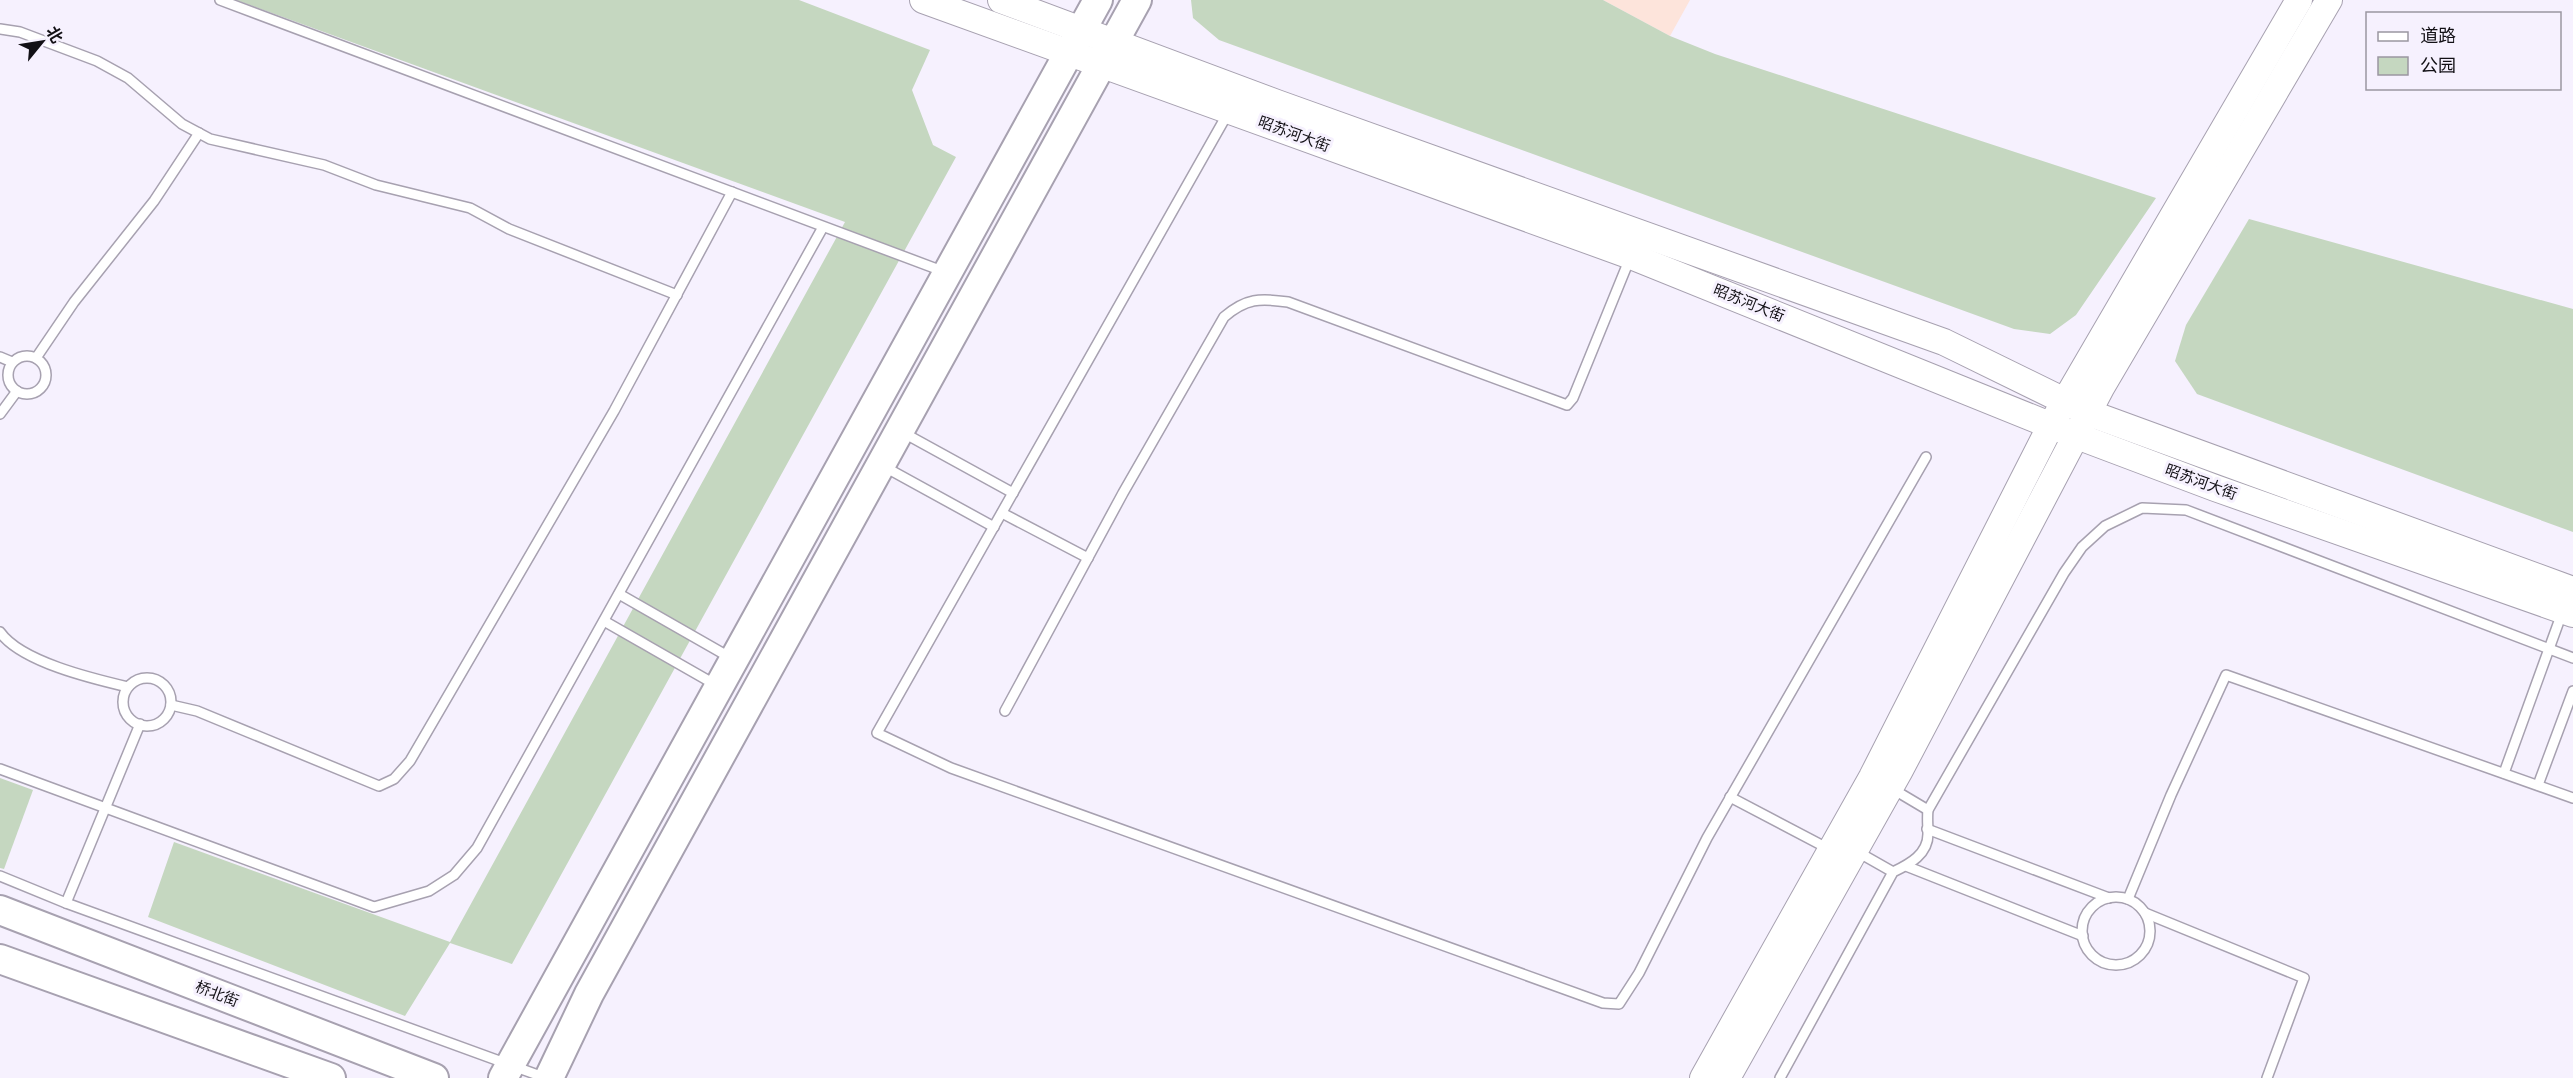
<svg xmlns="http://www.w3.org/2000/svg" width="2573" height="1078" font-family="'Noto Serif','Noto Sans SC',serif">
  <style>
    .commercial { fill: #fde4db }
    .green { fill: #c5d7c0 }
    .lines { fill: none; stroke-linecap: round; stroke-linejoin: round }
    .lane-casing { stroke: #a7a1b0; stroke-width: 12 }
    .secondary-casing { stroke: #a7a1b0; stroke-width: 28 }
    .primary-casing { stroke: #a7a1b0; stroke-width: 32 }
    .lane { stroke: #fff; stroke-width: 9 }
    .secondary { stroke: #fff; stroke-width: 26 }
    .primary { stroke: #fff; stroke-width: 28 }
    .labels { text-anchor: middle; stroke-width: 6; stroke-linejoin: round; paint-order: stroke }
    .street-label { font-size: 15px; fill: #121015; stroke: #f6f1fe }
  </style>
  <rect width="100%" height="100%" fill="#f6f1fe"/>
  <polygon class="commercial" points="1603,0 1690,0 1670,36"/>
  <g class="green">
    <polygon points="236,0 799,0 930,50 912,90 933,145 956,157 512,964 450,943 405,1016 148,917 174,842 450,942 845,222"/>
    <polygon points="1191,0 1603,0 1670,36 1715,54 2156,198 2076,315 2050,334 2014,329 1219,40 1193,18"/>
    <polygon points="2249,219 2573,309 2573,532 2197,394 2175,361 2186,325"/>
    <polygon points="0,778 33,790 4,869 0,868"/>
  </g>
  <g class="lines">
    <defs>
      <g id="lane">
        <polyline points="220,0 945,272"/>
        <polyline points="0,29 20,32 97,61 128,78 182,124 210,139 324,165 376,185 470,208 509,229 677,295"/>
        <polyline points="1228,113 877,733 951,768 1603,1003 1619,1004 1639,973 1707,838 1926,457"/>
        <circle cx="27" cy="375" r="19"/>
        <polyline points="0,357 12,362"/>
        <polyline points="36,358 74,302 154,201 199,133"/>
        <polyline points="0,414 17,391"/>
        <polyline points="902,432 1013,493"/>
        <polyline points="883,466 994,527"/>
        <polyline points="1002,513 1088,558"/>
        <polyline points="619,594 731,658"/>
        <polyline points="604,621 716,685"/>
        <path d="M0,632c21,30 94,47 128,55"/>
        <circle cx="147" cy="702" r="24"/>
        <polyline points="171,705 197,711 379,786 394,779 410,761 614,411 732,192"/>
        <path d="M1005,711l118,-218 101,-176c22,-19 36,-19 64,-15l279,103 6,-7 57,-140"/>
        <polyline points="0,769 374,907 429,891 454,875 477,848 823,227"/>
        <polyline points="2504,773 2562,613"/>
        <polyline points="2538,785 2573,691"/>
        <polyline points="1891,788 1928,810"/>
        <polyline points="1730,797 1829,849"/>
        <polyline points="1927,829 2109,898"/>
        <polyline points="1856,851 1893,872"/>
        <polyline points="1906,866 2083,936"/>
        <polyline points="0,876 66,903 546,1078"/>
        <circle cx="2116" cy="931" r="34"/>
        <polyline points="2128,899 2171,795 2226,675 2573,798"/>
        <polyline points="66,903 140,724"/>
        <polyline points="2145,913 2304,978 2267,1078"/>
        <path d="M1780,1078l113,-206c17,-8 35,-18 35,-38 0,-9 -1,-16 0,-24l136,-237 18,-26 23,-21 37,-18 44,2 387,148"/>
      </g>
      <g id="secondary">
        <polyline points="923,0 1631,256 2077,436 2215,488 2573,614"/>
        <polyline points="1001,0 1277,103 1944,342 2089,413 2573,590"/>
        <polyline points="1703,1078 1872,777 2051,425 2299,0"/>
        <polyline points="1727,1078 1899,772 2101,388 2329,0"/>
      </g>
      <g id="primary">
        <polyline points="0,910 434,1078"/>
        <polyline points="0,959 331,1078"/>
        <polyline points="503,1078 1098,0"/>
        <polyline points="549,1078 589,994 1137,0"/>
      </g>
    </defs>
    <use href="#lane" class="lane-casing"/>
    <use href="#secondary" class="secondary-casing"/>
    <use href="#primary" class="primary-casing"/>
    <use href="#lane" class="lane"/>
    <use href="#secondary" class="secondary"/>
    <use href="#primary" class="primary"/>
  </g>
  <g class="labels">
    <g class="street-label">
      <text transform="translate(1294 134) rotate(20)" y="5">昭苏河大街</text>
      <text transform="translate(1749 303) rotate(22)" y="5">昭苏河大街</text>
      <text transform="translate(2201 482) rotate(20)" y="5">昭苏河大街</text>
      <text transform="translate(217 994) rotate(21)" y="5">桥北街</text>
    </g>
  </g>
  <rect x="2366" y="12" width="195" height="78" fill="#f6f1fe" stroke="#9b97a1" stroke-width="1.5"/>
  <rect x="2378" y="32" width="30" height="9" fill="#ffffff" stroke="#9b97a1" stroke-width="1.5"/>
  <text x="2420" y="42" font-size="18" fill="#121015">道路</text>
  <rect x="2378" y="57" width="30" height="18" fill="#c5d7c0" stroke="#9b97a1" stroke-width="1.5"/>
  <text x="2420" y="72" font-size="18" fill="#121015">公园</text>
  <g transform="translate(42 42) rotate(60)" stroke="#f6f1fe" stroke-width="4.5" paint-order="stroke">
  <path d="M0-4.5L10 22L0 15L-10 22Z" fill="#121015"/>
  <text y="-9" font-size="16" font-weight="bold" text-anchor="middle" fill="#121015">北</text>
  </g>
</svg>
